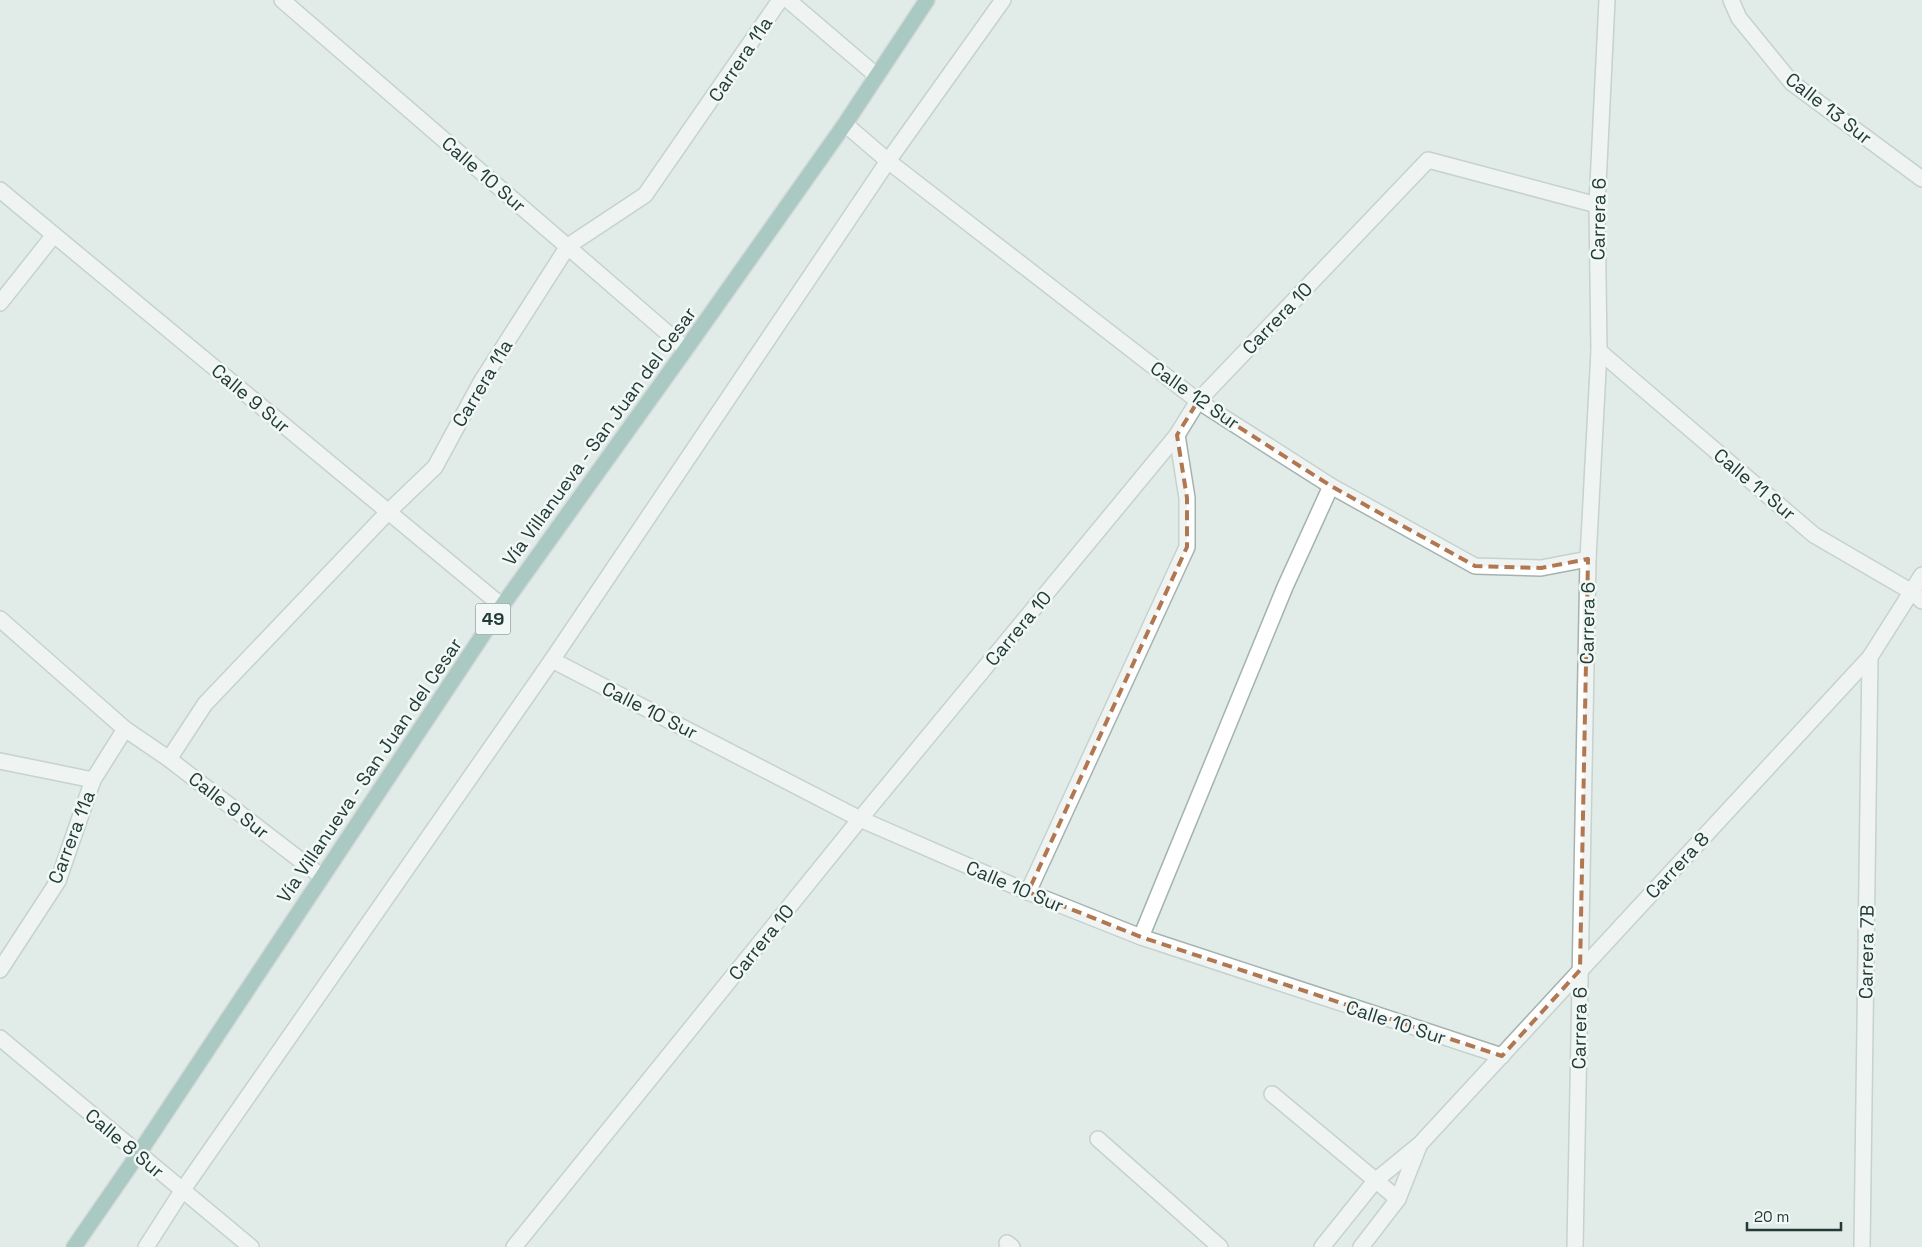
<svg xmlns="http://www.w3.org/2000/svg" width="1922" height="1247" font-family="'Space Grotesk',sans-serif">
  <style>
    .lines { fill: none; stroke-linecap: round; stroke-linejoin: round }
    .minor-casing { stroke: #a4b3af; stroke-width: 18 }
    .major-casing { stroke: #c1c8c7; stroke-width: 18 }
    .minor { stroke: #fff; stroke-width: 15 }
    .major { stroke: #669f97; stroke-width: 15 }
    .marked { fill: none; stroke: #b17751; stroke-width: 4; stroke-dasharray: 10 6; stroke-linejoin: round }
    .labels { text-anchor: middle; stroke-width: 5; stroke-linejoin: round; paint-order: stroke }
    .shield { fill: #f1f8f5; stroke: #607470; stroke-width: 1 }
    .shield-label { font-size: 18px; font-weight: bold; fill: #223b37 }
    .street-label { font-size: 19px; fill: #223b37; stroke: #f1f8f5 }
  </style>
  <rect width="100%" height="100%" fill="#e1ebe8"/>
  <g class="lines">
    <defs>
      <g id="minor">
        <polyline points="282,0 686,349"/>
        <polyline points="788,0 877,76"/>
        <polyline points="1731,0 1739,18 1792,83 1922,179"/>
        <polyline points="845,124 888,161 1198,401 1331,486 1475,566 1541,568 1588,559"/>
        <polyline points="0,190 502,606"/>
        <polyline points="0,303 54,235"/>
        <polyline points="1599,351 1814,535 1912,592 1922,601"/>
        <polyline points="0,619 125,729 169,759 321,876"/>
        <polyline points="552,660 860,819 1028,892 1141,937 1502,1056"/>
        <polyline points="169,759 205,704 388,512 435,467 481,382 568,246 645,195 780,0"/>
        <polyline points="0,761 93,780"/>
        <polyline points="1028,892 1187,547 1187,498 1177,435"/>
        <polyline points="1141,937 1285,587 1331,486"/>
        <polyline points="0,970 58,881 93,780 125,729"/>
        <polyline points="0,1038 251,1247"/>
        <polyline points="1272,1094 1398,1199"/>
        <polyline points="1098,1139 1220,1247"/>
        <polyline points="1007,1243 1012,1247"/>
        <polyline points="146,1247 182,1191 552,660 888,161 1003,0"/>
        <polyline points="514,1247 860,819 1177,435 1198,401 1428,160 1597,205"/>
        <polyline points="1322,1247 1375,1181 1420,1144 1870,657 1922,575"/>
        <polyline points="1361,1247 1398,1199 1419,1146"/>
        <polyline points="1575,1247 1588,559 1599,351 1597,205 1607,0"/>
        <polyline points="1862,1247 1870,657"/>
      </g>
      <polyline id="major" points="74,1247 139,1153 502,606 686,349 845,124 927,0"/>
    </defs>
    <use href="#minor" class="minor-casing"/>
    <use href="#major" class="major-casing"/>
    <use href="#minor" class="minor"/>
    <use href="#major" class="major"/>
  </g>
  <path d="M0 0H1922V1247H0ZM1198,401l133,85 144,80 66,2 47,-9 -8,411 -78,86 -361,-119 -113,-45 159,-345v-49l-10,-63z" fill="#e1ebe8" fill-opacity=".55" fill-rule="evenodd"/>
  <path class="marked" d="M1198,401l133,85 144,80 66,2 47,-9 -8,411 -78,86 -361,-119 -113,-45 159,-345v-49l-10,-63z"/>
  <g class="labels">
    <rect class="shield" x="475.5" y="603.5" width="35" height="31" rx="4"/>
    <g class="shield-label">
      <text x="493" y="625">49</text>
    </g>
    <g class="street-label">
      <text transform="translate(740 59) rotate(-56)" y="7">Carrera 11a</text>
      <text transform="translate(1829 108) rotate(38)" y="7">Calle 13 Sur</text>
      <text transform="translate(484 174) rotate(41)" y="7">Calle 10 Sur</text>
      <text transform="translate(1598 219) rotate(-89)" y="7">Carrera 6</text>
      <text transform="translate(1277 318) rotate(-46)" y="7">Carrera 10</text>
      <text transform="translate(482 383) rotate(-59)" y="7">Carrera 11a</text>
      <text transform="translate(1195 395) rotate(35)" y="7">Calle 12 Sur</text>
      <text transform="translate(251 398) rotate(40)" y="7">Calle 9 Sur</text>
      <text transform="translate(599 436) rotate(-54)" y="7">Vía Villanueva - San Juan del Cesar</text>
      <text transform="translate(1755 484) rotate(40)" y="7">Calle 11 Sur</text>
      <text transform="translate(1587 623) rotate(-89)" y="7">Carrera 6</text>
      <text transform="translate(1018 628) rotate(-50)" y="7">Carrera 10</text>
      <text transform="translate(650 710) rotate(27)" y="7">Calle 10 Sur</text>
      <text transform="translate(369 770) rotate(-56)" y="7">Vía Villanueva - San Juan del Cesar</text>
      <text transform="translate(229 805) rotate(38)" y="7">Calle 9 Sur</text>
      <text transform="translate(71 837) rotate(-69)" y="7">Carrera 11a</text>
      <text transform="translate(1677 865) rotate(-47)" y="7">Carrera 8</text>
      <text transform="translate(1015 886) rotate(23)" y="7">Calle 10 Sur</text>
      <text transform="translate(761 942) rotate(-51)" y="7">Carrera 10</text>
      <text transform="translate(1866 952) rotate(-89)" y="7">Carrera 7B</text>
      <text transform="translate(1396 1022) rotate(18)" y="7">Calle 10 Sur</text>
      <text transform="translate(1579 1028) rotate(-89)" y="7">Carrera 6</text>
      <text transform="translate(125 1143) rotate(40)" y="7">Calle 8 Sur</text>
    </g>
  </g>
  <path d="M1747 1222v8h94v-8" fill="none" stroke="#223b37" stroke-width="2.5"/>
  <text x="1754" y="1222" font-size="15" fill="#223b37" stroke="#f1f8f5" stroke-width="4" paint-order="stroke">20 m</text>
</svg>
